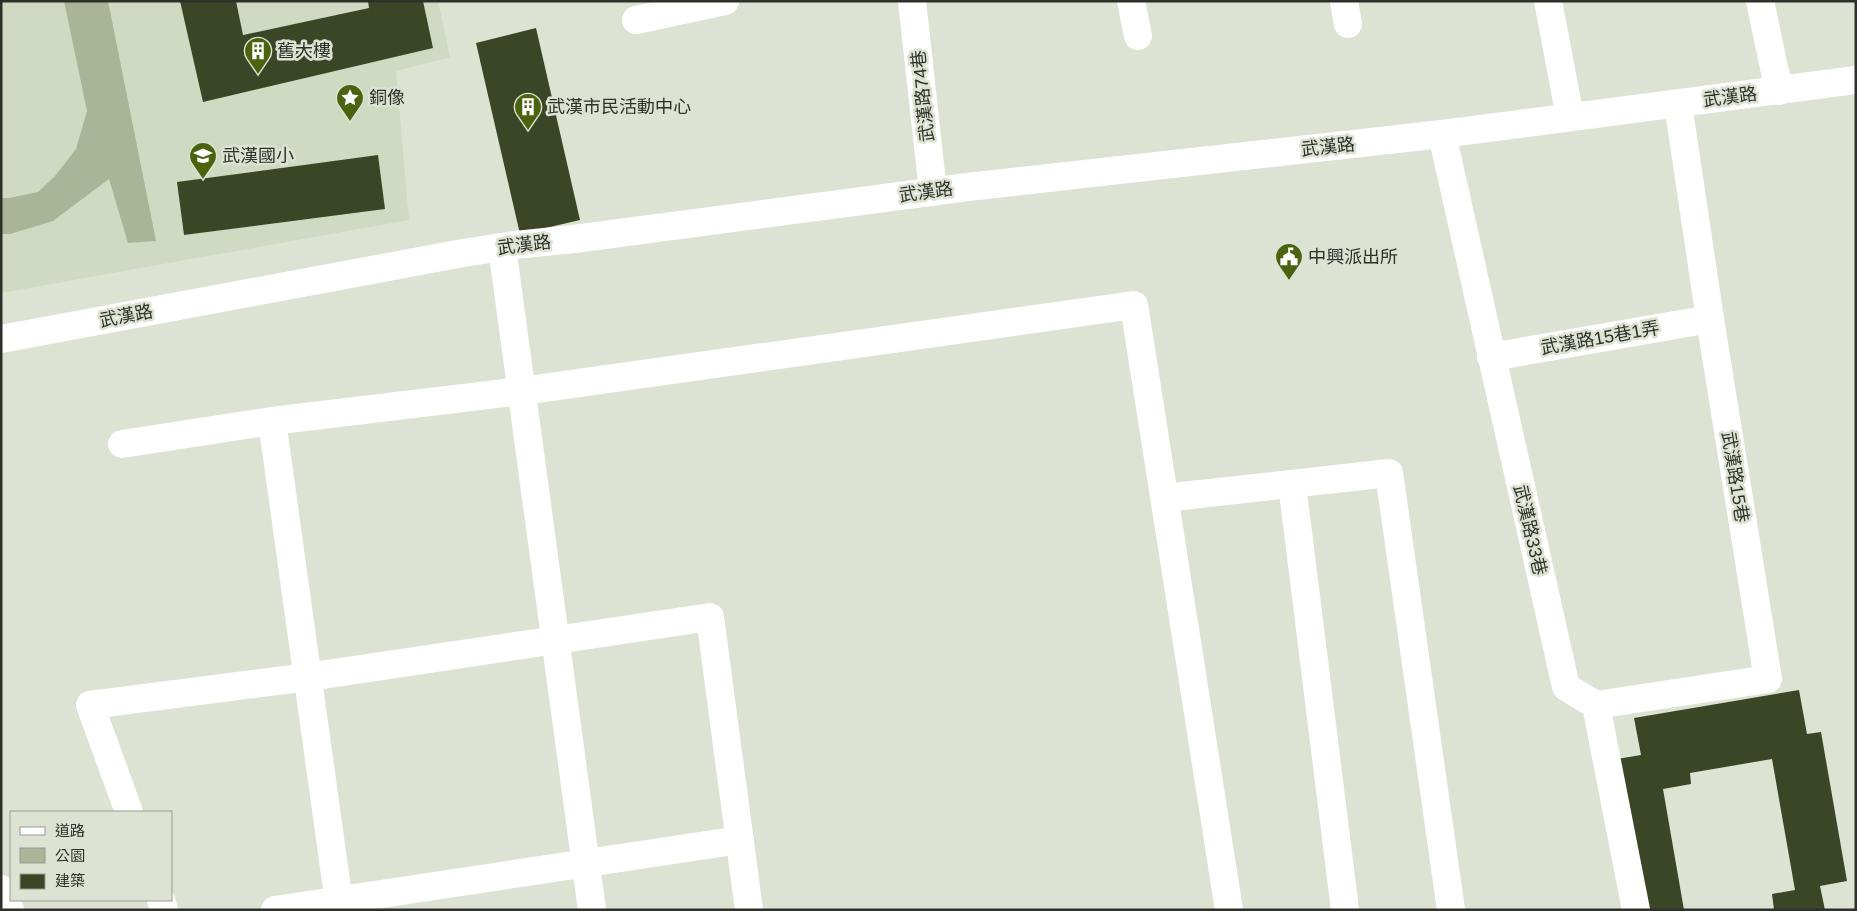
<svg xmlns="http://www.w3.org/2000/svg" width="1857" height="911" font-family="Helvetica,'Noto Sans TC',sans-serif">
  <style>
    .built { fill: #d0d9c2 }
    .green { fill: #aab598 }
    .building { fill: #3b4627 }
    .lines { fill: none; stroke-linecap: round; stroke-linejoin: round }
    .minor { stroke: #fff; stroke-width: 28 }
    .labels { text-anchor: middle; stroke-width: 5; stroke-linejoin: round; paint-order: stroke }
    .poi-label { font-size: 18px; fill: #2e302a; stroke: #dde3d3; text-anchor: start }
    .street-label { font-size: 18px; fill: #2e302a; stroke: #dde3d3 }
  </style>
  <rect width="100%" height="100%" fill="#dde3d3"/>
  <polygon class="built" points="1,1 438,1 450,57 396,71 409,220 1,293"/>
  <polygon class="green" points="64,1 108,1 156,241 128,243 109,179 53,221 10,234 1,234 1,198 9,198 38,192 55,176 76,149 87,111"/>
  <g class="building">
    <polygon points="180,1 236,1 243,35 369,8 368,1 423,1 433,48 203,102"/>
    <polygon points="536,28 580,220 520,234 476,43"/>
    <polygon points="378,155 385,209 184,235 177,182"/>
    <polygon points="1799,690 1807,734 1821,732 1847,881 1820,886 1825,910 1774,910 1772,894 1795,890 1772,759 1690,773 1691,784 1663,789 1684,910 1644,910 1617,759 1641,755 1634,718"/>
  </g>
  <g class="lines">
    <g class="minor">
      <polyline points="912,1 933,192"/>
      <polyline points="1131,1 1138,36"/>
      <polyline points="1344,1 1348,24"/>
      <polyline points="1548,1 1570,117"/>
      <polyline points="1760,1 1779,91"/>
      <polyline points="636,20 725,1"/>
      <polyline points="1442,134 1566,687 1596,705 1636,910"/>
      <polyline points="502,247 592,910"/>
      <polyline points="1,339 463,253 515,245 574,239 968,187 1442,134 1856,80"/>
      <polyline points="1491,357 1710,319"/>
      <polyline points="272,421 340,910"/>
      <polyline points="122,444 272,421 522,391 1134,305 1229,910"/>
      <polyline points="1292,484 1345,910"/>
      <polyline points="1164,498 1389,473 1451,910"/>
      <polyline points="1596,705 1768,679 1710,319 1678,104"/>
      <polyline points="129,812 90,705 308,677 710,617 749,910"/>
      <polyline points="1,889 10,910"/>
      <polyline points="161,900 164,910"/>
      <polyline points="275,910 740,840"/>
    </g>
  </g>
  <defs>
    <symbol id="building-pin" viewBox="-11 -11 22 30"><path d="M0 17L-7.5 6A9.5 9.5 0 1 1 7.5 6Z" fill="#4b620f" stroke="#dde3d3"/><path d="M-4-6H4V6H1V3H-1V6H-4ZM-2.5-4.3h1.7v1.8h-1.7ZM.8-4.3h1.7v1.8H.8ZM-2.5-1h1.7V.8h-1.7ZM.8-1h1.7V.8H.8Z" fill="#fff"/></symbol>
    <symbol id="sight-pin" viewBox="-11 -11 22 30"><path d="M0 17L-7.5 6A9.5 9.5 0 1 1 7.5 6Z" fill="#4b620f" stroke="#dde3d3"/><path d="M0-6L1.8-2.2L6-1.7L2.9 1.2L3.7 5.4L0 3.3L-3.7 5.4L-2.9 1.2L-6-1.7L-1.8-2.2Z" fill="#fff"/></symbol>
    <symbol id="school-pin" viewBox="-11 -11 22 30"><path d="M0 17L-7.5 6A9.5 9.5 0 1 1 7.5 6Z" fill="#4b620f" stroke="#dde3d3"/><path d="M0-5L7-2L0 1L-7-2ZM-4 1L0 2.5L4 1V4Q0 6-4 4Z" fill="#fff"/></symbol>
    <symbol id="civic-pin" viewBox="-11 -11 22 30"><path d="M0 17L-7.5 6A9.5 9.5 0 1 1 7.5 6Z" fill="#4b620f" stroke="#dde3d3"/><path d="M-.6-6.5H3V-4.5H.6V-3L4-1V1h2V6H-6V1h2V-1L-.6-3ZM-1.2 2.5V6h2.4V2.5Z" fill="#fff"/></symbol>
  </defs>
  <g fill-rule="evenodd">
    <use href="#building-pin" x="242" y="35" width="32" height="43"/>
    <use href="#sight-pin" x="334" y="82" width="32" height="43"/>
    <use href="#building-pin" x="512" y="91" width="32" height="43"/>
    <use href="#school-pin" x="187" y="140" width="32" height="43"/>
    <use href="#civic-pin" x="1273" y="241" width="32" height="43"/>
  </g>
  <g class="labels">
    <g class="poi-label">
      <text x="277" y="57">舊大樓</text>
      <text x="369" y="104">銅像</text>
      <text x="547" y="113">武漢市民活動中心</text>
      <text x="222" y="162">武漢國小</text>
      <text x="1308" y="263">中興派出所</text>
    </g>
    <g class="street-label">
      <text transform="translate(923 96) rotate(-96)" y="6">武漢路74巷</text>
      <text transform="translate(1730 97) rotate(-7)" y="6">武漢路</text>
      <text transform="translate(1328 147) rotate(-6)" y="6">武漢路</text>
      <text transform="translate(926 192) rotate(-8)" y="6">武漢路</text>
      <text transform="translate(524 245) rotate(-7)" y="6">武漢路</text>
      <text transform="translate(126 316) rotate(-11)" y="6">武漢路</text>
      <text transform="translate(1600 338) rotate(-10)" y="6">武漢路15巷1弄</text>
      <text transform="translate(1735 477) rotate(81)" y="6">武漢路15巷</text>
      <text transform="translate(1530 530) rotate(77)" y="6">武漢路33巷</text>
    </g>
  </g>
  <rect width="1857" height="911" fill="none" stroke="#2e302a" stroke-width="5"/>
  <rect x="10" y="811" width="162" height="90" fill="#dde3d3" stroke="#979b8f"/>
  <rect x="20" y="827" width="25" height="8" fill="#ffffff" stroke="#979b8f"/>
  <text x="55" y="836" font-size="15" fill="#2e302a">道路</text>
  <rect x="20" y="848" width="25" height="15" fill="#aab598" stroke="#979b8f"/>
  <text x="55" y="861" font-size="15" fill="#2e302a">公園</text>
  <rect x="20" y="874" width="25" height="15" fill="#3b4627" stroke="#979b8f"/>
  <text x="55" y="886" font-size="15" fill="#2e302a">建築</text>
</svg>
